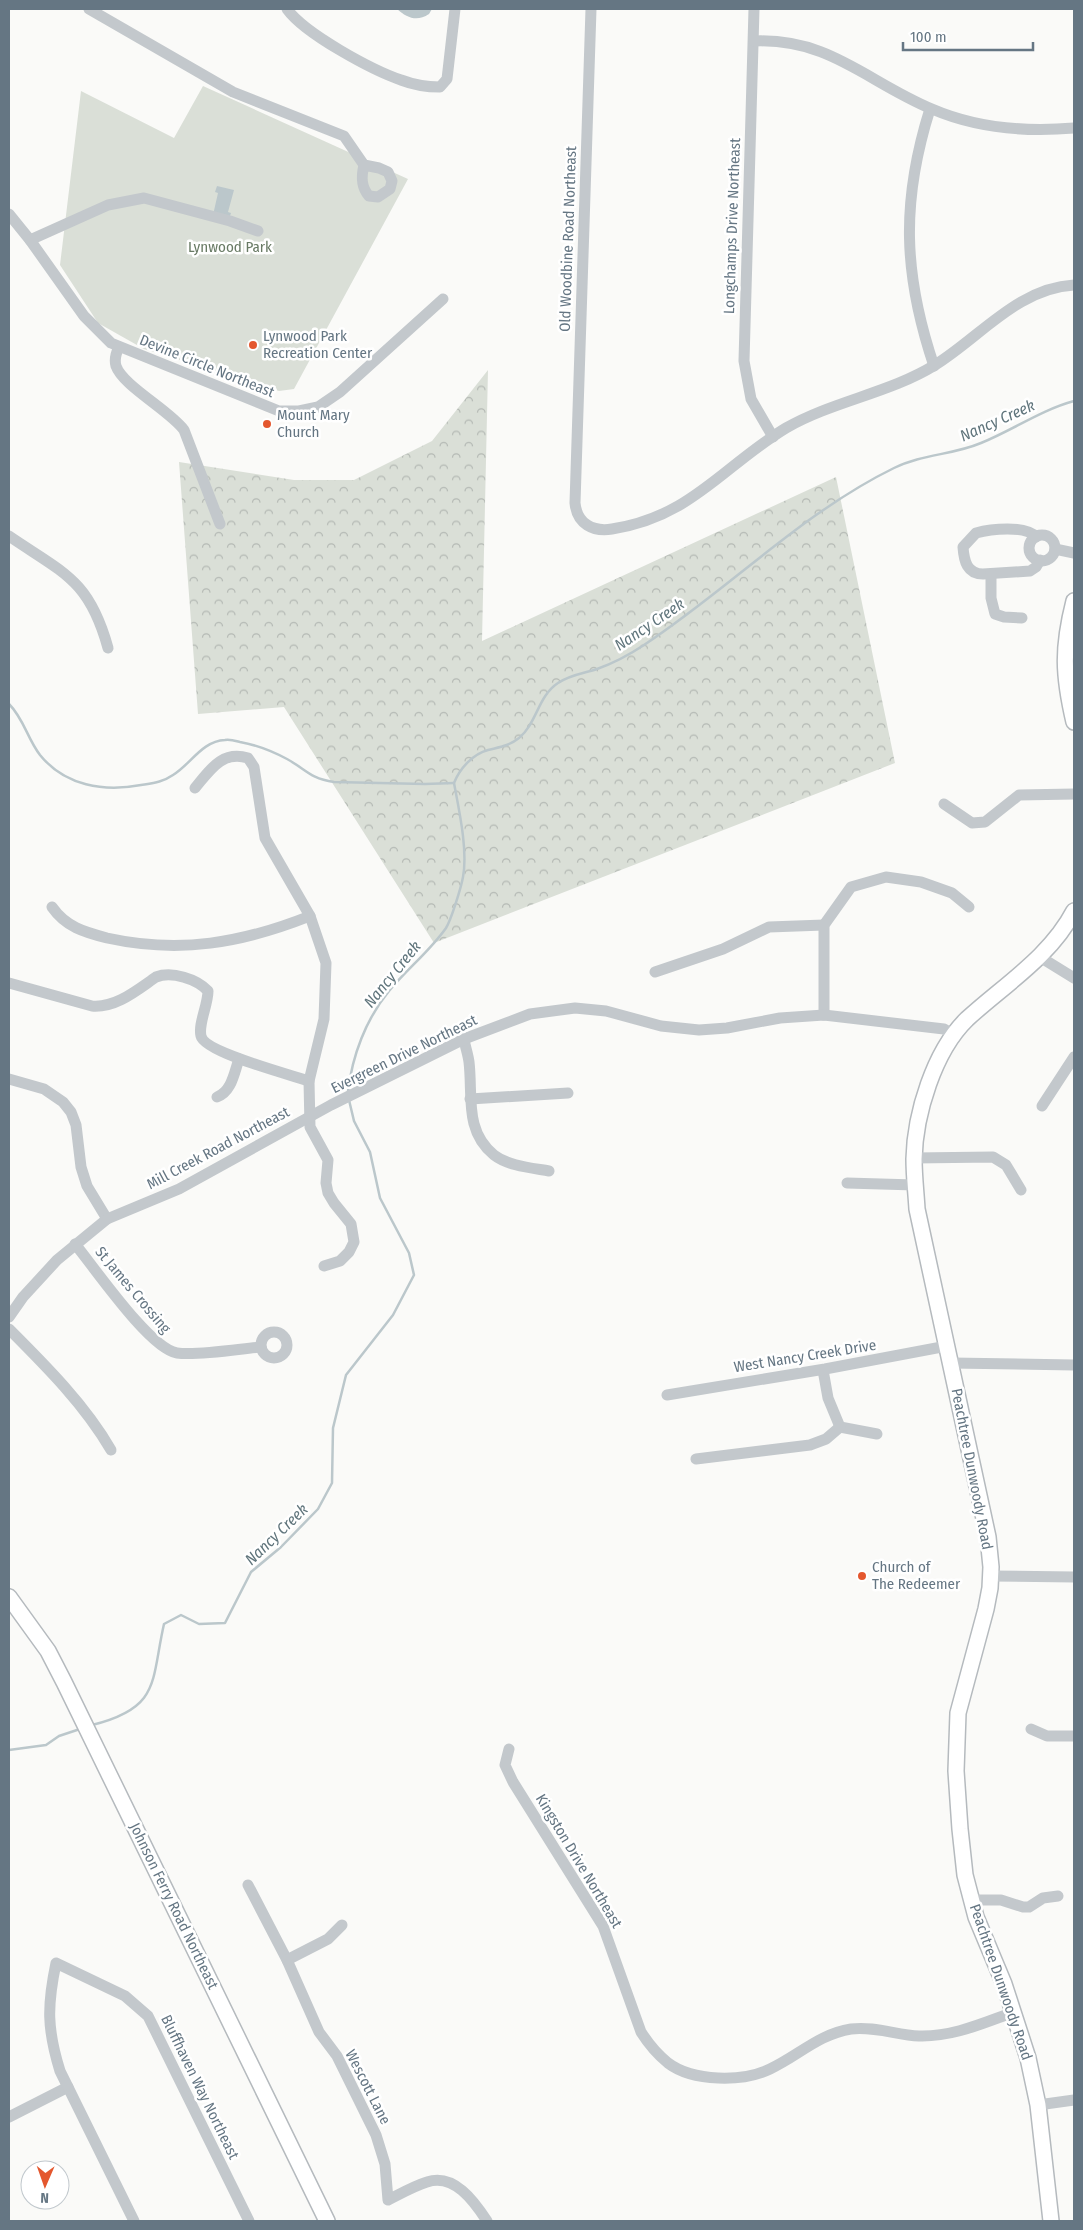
<svg xmlns="http://www.w3.org/2000/svg" width="1083" height="2230" font-family="'Fira Sans Condensed',sans-serif">
  <style>
    .forest { fill: url(#forest-crowns) }
    .park { fill: #dadfd7 }
    .water { fill: #bbc7cb }
    .lines { fill: none; stroke-linecap: round; stroke-linejoin: round }
    .stream { stroke: #bbc7cb; stroke-width: 2.5 }
    .major-casing { stroke: #b5babe; stroke-width: 18 }
    .minor { stroke: #c3c8cc; stroke-width: 11 }
    .major { stroke: #fff; stroke-width: 15 }
    .poi-dot { fill: #e4572e; stroke: #fff; stroke-width: 2 }
    .labels { text-anchor: middle; stroke-width: 5; stroke-linejoin: round; paint-order: stroke }
    .street-label { font-size: 15px; fill: #657683; stroke: #fff }
    .park-label { font-size: 15px; fill: #687a64; stroke: #fff }
    .poi-label { font-size: 15px; fill: #657683; stroke: #fff; text-anchor: start }
    .water-label { font-size: 16px; font-style: italic; fill: #60757c; stroke: #fff }
  </style>
  <defs>
    <pattern id="forest-crowns" width="20" height="18" patternUnits="userSpaceOnUse" patternTransform="scale(1.25)"><rect width="20" height="18" fill="#dadfd7"/><path d="M2 6a3 3 0 1 1 6 0M12 15a3 3 0 1 1 6 0" fill="none" stroke="#b4b9b4"/></pattern>
  </defs>
  <rect width="100%" height="100%" fill="#fafaf8"/>
  <polygon class="forest" points="488,370 482,641 836,477 895,763 434,943 284,707 198,714 179,462 294,480 354,480 432,441"/>
  <polygon class="park" points="203,86 408,179 294,389 279,391 144,349 98,323 60,265 81,91 174,138"/>
  <g class="water">
    <path d="M397,9h35l-3,5c-12,8 -22,4 -32,-5z"/>
    <polygon points="217,186 234,190 228,212 231,213 229,219 213,215 218,193 215,192"/>
  </g>
  <g class="lines">
    <g class="stream">
      <path d="M9,704c15,15 18,34 31,51 25,31 64,37 101,30 12,-2 22,-3 32,-10 18,-11 29,-34 52,-35 5,-1 11,1 15,2 17,3 32,9 47,17 20,11 22,19 47,23l91,2 29,-1"/>
      <path d="M348,1092c4,-36 18,-73 41,-101 18,-22 41,-40 57,-63 5,-8 15,-40 17,-51 5,-27 -4,-67 -9,-94 6,-15 19,-29 34,-33 12,-3 21,-4 31,-12 18,-15 19,-42 39,-55 11,-8 27,-10 39,-14 17,-6 32,-14 47,-24 85,-56 158,-132 250,-177 28,-14 59,-13 87,-25 32,-13 60,-33 93,-42"/>
      <path d="M92,1725c69,-17 59,-44 72,-101l17,-9 18,9 26,-1 26,-51 30,-25 37,-38 14,-26 1,-55 13,-53 47,-60 21,-40 -5,-22 -29,-55 -10,-46 -16,-31 -5,-21"/>
      <polyline points="9,1750 46,1745 59,1736 80,1729"/>
    </g>
    <defs>
      <g id="major">
        <path d="M1074,601c-12,47 -11,74 0,121"/>
        <polyline points="9,1597 48,1651 64,1682 327,2221"/>
        <path d="M1051,2221l-13,-116 -10,-47 -24,-74 -28,-67 -11,-42 -5,-46 -4,-58 2,-58 28,-104 4,-21 1,-21 -3,-30 -71,-328c-1,-17 -3,-33 -3,-50 1,-45 20,-108 53,-140 37,-34 83,-62 107,-108"/>
      </g>
    </defs>
    <use href="#major" class="major-casing"/>
    <g class="minor">
      <polyline points="89,9 233,92 344,136 364,165"/>
      <path d="M287,9c18,25 85,61 114,71 13,5 26,7 39,7l7,-8 8,-70"/>
      <path d="M591,9l-16,494c2,21 18,29 37,26 79,-12 111,-63 174,-101 47,-27 104,-35 149,-63 45,-28 83,-77 139,-80"/>
      <polyline points="754,9 744,361 751,399 773,437"/>
      <path d="M754,41c76,-3 113,41 178,68 44,19 95,23 142,19"/>
      <path d="M930,109c-29,92 -27,165 4,257"/>
      <path d="M364,165l15,3 9,4 4,9 -2,8 -12,8 -9,-1c-8,-9 -8,-19 -5,-31z"/>
      <polyline points="9,214 30,240 84,316 111,343 279,411 299,411 318,407 340,392 443,299"/>
      <polyline points="30,240 108,205 144,198 230,221 258,231"/>
      <path d="M119,347c-3,6 -5,12 -3,19 7,20 53,44 68,64l36,94"/>
      <circle cx="1042" cy="548" r="13"/>
      <path d="M9,536c54,37 80,43 99,112"/>
      <path d="M1036,537c-10,-12 -46,-8 -60,-4l-13,14c1,14 4,27 20,27l47,-3 6,-4 4,-7"/>
      <polyline points="1055,549 1074,553"/>
      <polyline points="991,574 991,598 995,614 1004,617 1022,618"/>
      <path d="M195,788c15,-18 27,-38 53,-30l6,9 11,71 45,78 16,47 -2,56 -15,62 1,46 18,33 -2,23 2,10 6,10 17,21 3,18 -5,10 -9,9 -16,5"/>
      <polyline points="944,804 972,823 985,822 1019,795 1074,794"/>
      <path d="M52,907c14,20 32,25 55,31 73,16 135,5 203,-22"/>
      <polyline points="1040,957 1074,978"/>
      <polyline points="655,972 723,949 769,927 824,925"/>
      <path d="M9,983l83,23c24,2 45,-16 64,-29 16,-6 41,2 52,14 0,14 -10,33 -7,45 3,16 90,39 108,45"/>
      <polyline points="824,1015 824,925 851,887 886,877 921,882 952,893 969,907"/>
      <path d="M464,1039c1,7 4,15 5,23 4,33 -5,69 25,93 14,11 38,13 55,16"/>
      <polyline points="9,1079 44,1089 63,1102 71,1112 76,1125 81,1167 87,1186 107,1219"/>
      <path d="M217,1097c15,-6 17,-24 22,-38"/>
      <polyline points="470,1099 568,1093"/>
      <polyline points="1042,1106 1074,1057"/>
      <polyline points="914,1158 993,1157 1006,1165 1021,1190"/>
      <polyline points="847,1183 915,1185"/>
      <path d="M75,1244c19,23 75,105 102,109 20,3 62,-4 84,-6"/>
      <polyline points="9,1317 23,1297 57,1260 107,1219 179,1189 331,1105 464,1039 530,1014 575,1008 606,1011 661,1026 699,1030 727,1028 780,1018 824,1015 944,1029 954,1035"/>
      <path d="M9,1329c37,37 76,76 102,121"/>
      <circle cx="274" cy="1345" r="13"/>
      <polyline points="951,1363 1074,1365"/>
      <polyline points="823,1370 828,1398 840,1427"/>
      <polyline points="667,1395 825,1369 947,1346"/>
      <polyline points="840,1427 877,1434"/>
      <polyline points="696,1459 810,1445 826,1439 840,1427"/>
      <polyline points="990,1576 1074,1577"/>
      <polyline points="1031,1729 1047,1736 1074,1736"/>
      <path d="M509,1749l-4,16 8,17 90,144 38,106c7,11 16,22 27,31 25,19 75,19 102,6 28,-13 49,-35 81,-40 23,-3 46,6 68,7 34,1 64,-13 95,-24"/>
      <path d="M248,1885l39,75 32,72 18,24 39,79 9,29 3,36c12,-6 26,-14 39,-18 27,-9 47,19 60,39"/>
      <polyline points="972,1900 1001,1900 1023,1907 1029,1907 1043,1898 1058,1896"/>
      <polyline points="287,1960 328,1939 342,1925"/>
      <polyline points="1038,2105 1074,2100"/>
      <polyline points="9,2117 68,2087"/>
      <path d="M134,2221l-74,-150c-13,-42 -13,-65 -4,-108l69,33 23,20 101,205"/>
    </g>
    <use href="#major" class="major"/>
  </g>
  <g class="poi-dot">
    <circle cx="253" cy="345" r="5"/>
    <circle cx="267" cy="424" r="5"/>
    <circle cx="862" cy="1576" r="5"/>
  </g>
  <g class="labels">
    <g class="street-label">
      <text transform="translate(732 226) rotate(-88)" y="5">Longchamps Drive Northeast</text>
      <text transform="translate(568 239) rotate(-88)" y="5">Old Woodbine Road Northeast</text>
      <text transform="translate(207 366) rotate(22)" y="5">Devine Circle Northeast</text>
      <text transform="translate(404 1054) rotate(-26)" y="5">Evergreen Drive Northeast</text>
      <text transform="translate(218 1148) rotate(-28)" y="5">Mill Creek Road Northeast</text>
      <text transform="translate(133 1290) rotate(50)" y="5">St James Crossing</text>
      <text transform="translate(805 1356) rotate(-9)" y="5">West Nancy Creek Drive</text>
      <text transform="translate(972 1469) rotate(79)" y="5">Peachtree Dunwoody Road</text>
      <text transform="translate(579 1861) rotate(59)" y="5">Kingston Drive Northeast</text>
      <text transform="translate(174 1906) rotate(64)" y="5">Johnson Ferry Road Northeast</text>
      <text transform="translate(1001 1982) rotate(71)" y="5">Peachtree Dunwoody Road</text>
      <text transform="translate(200 2087) rotate(64)" y="5">Bluffhaven Way Northeast</text>
      <text transform="translate(368 2087) rotate(63)" y="5">Wescott Lane</text>
    </g>
    <g class="park-label">
      <text x="230" y="252">Lynwood Park</text>
    </g>
    <g class="poi-label">
      <text x="263" y="341">Lynwood Park<tspan x="263" dy="17">Recreation Center</tspan></text>
      <text x="277" y="420">Mount Mary<tspan x="277" dy="17">Church</tspan></text>
      <text x="872" y="1572">Church of<tspan x="872" dy="17">The Redeemer</tspan></text>
    </g>
    <g class="water-label">
      <text transform="translate(997 420) rotate(-24)" y="6">Nancy Creek</text>
      <text transform="translate(649 624) rotate(-34)" y="6">Nancy Creek</text>
      <text transform="translate(392 974) rotate(-51)" y="6">Nancy Creek</text>
      <text transform="translate(276 1534) rotate(-44)" y="6">Nancy Creek</text>
    </g>
  </g>
  <rect width="1083" height="2230" fill="none" stroke="#657683" stroke-width="20"/>
  <g transform="translate(45 2185) rotate(182)"><circle r="24" fill="#ffffff" stroke="#c1c8cd"/>
  <path d="M0-4L9 19L0 12L-9 19Z" fill="#e4572e"/>
  <text y="-8" font-size="14" font-weight="bold" text-anchor="middle" fill="#657683">N</text>
  </g>
  <path d="M903 42v8h130v-8" fill="none" stroke="#657683" stroke-width="2.5"/>
  <text x="910" y="42" font-size="15" fill="#657683" stroke="#ffffff" stroke-width="4" paint-order="stroke">100 m</text>
</svg>
